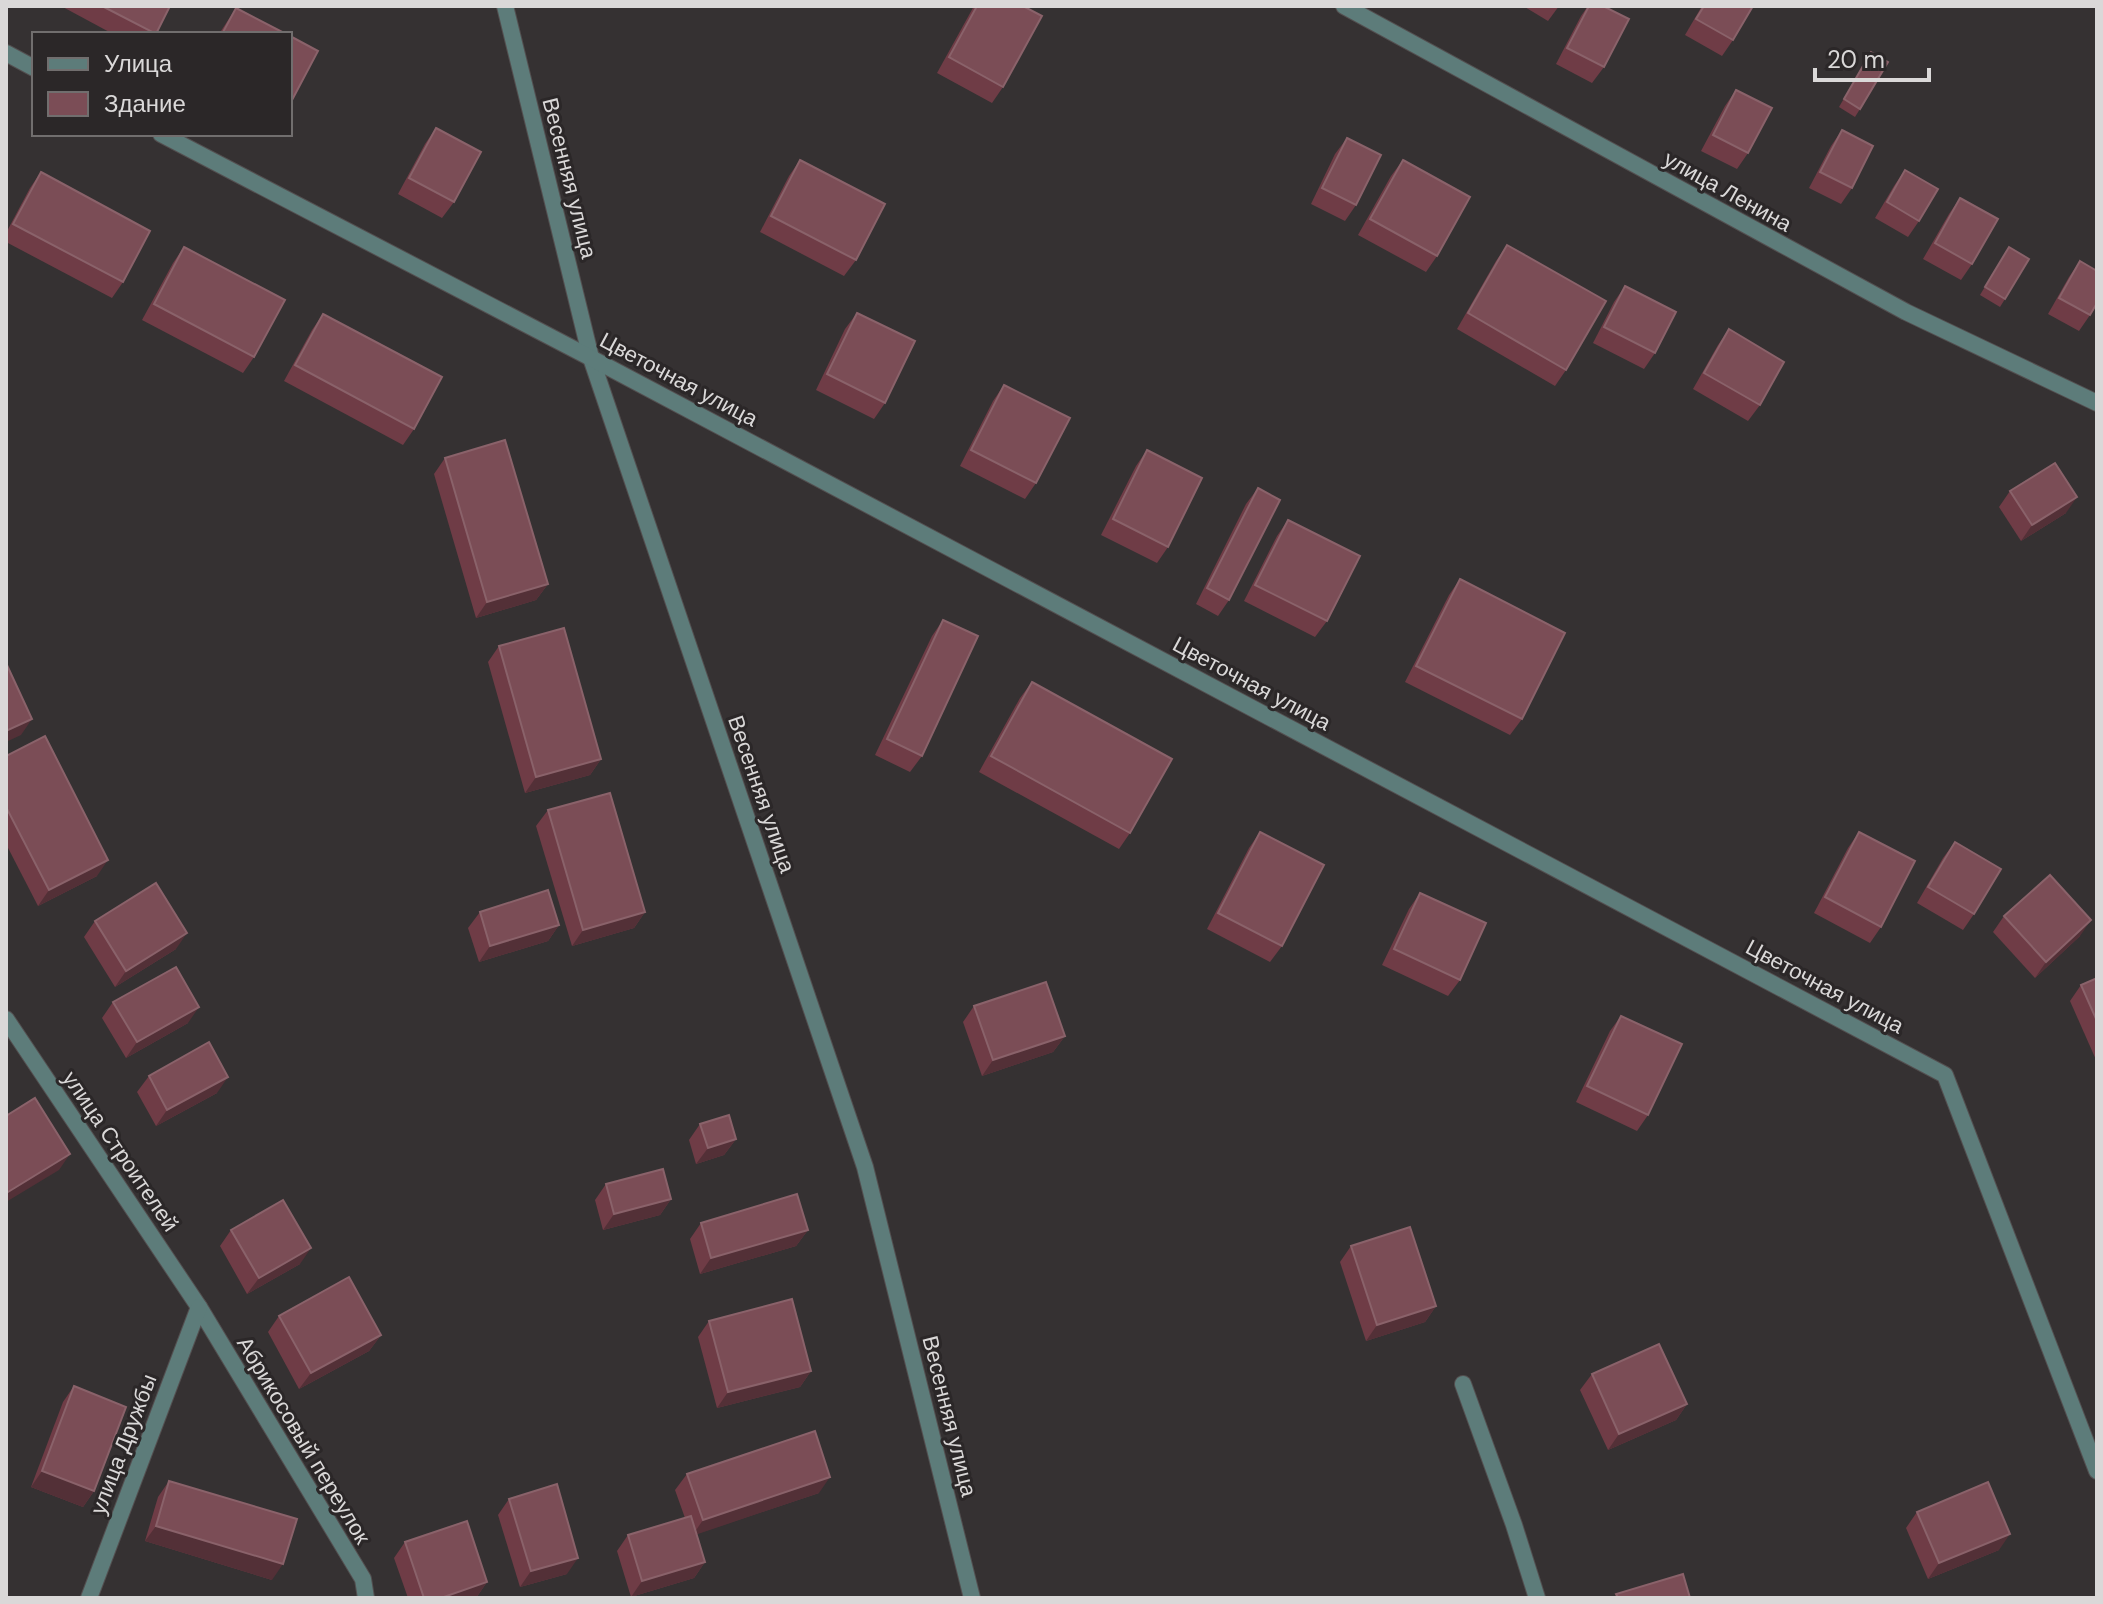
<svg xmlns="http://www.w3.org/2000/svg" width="2103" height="1604" font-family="'DM Sans',sans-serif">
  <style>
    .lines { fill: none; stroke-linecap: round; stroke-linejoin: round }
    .street-casing { stroke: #534f50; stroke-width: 18 }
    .street { stroke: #5d7c7a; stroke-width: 16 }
    .wall { fill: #6f3c46 }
    .shaded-wall { fill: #533037 }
    .building { fill: #7b4d56; stroke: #8a626a; stroke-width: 2 }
    .labels { text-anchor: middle; stroke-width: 6; stroke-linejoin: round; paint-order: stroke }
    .street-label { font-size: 22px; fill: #dad8d8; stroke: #2b2728 }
  </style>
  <rect width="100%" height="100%" fill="#353132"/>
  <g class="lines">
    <defs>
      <g id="street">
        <polyline points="505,6 591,358 865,1167 972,1598"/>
        <polyline points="1344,6 1906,312 2097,403"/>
        <polyline points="6,53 34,68"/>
        <polyline points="161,134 591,358 1945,1075 2097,1471"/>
        <polyline points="6,1019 199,1307 363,1579 366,1598"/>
        <polyline points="1463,1384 1514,1525 1537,1598"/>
        <polyline points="89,1598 199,1307"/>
      </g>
    </defs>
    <use href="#street" class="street-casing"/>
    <use href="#street" class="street"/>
  </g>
  <g class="wall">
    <polygon points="61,6 170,6 156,34 113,34"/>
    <polygon points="974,6 1023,6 1003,87 992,103 937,73"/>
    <polygon points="1523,6 1559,6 1548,21"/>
    <polygon points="1588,6 1603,6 1604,67 1592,83 1556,64 1581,16"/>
    <polygon points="1702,6 1753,6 1733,40 1722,56 1685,35"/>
    <polygon points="236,8 286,34 219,34"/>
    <polygon points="1871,52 1860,109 1855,117 1839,107"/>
    <polygon points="1736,90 1748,153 1737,169 1701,151 1725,106"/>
    <polygon points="436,128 454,202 442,218 398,194 425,144"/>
    <polygon points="1842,130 1852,188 1841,204 1809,188 1831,146"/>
    <polygon points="1347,138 1356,205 1345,221 1311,204 1335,154"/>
    <polygon points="800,160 856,260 844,276 760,232 789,176"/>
    <polygon points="1403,160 1437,256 1426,272 1358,235 1391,176"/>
    <polygon points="1905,170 1919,221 1908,237 1875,218 1894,186"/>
    <polygon points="41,172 123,282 112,298 6,242 6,233 30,188"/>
    <polygon points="1960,198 1972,264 1961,280 1923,259 1949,214"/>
    <polygon points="1507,245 1566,370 1555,386 1457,329 1496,261"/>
    <polygon points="184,247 254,357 243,373 142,320 173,263"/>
    <polygon points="2009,247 2005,299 2000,307 1980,295"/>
    <polygon points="2080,261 2090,315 2079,331 2048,314 2069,277"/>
    <polygon points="1625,286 1655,353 1644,369 1593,343 1614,302"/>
    <polygon points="857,313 885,403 874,419 816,390 845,329"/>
    <polygon points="323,314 414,429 403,445 284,381 312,330"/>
    <polygon points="1729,329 1760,405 1748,421 1693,389 1718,345"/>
    <polygon points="1004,385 1036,483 1025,499 960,466 993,401"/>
    <polygon points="1147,450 1168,547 1157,563 1101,535 1136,466"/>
    <polygon points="445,458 548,584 536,600 476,618 434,474"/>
    <polygon points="1258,488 1229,600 1218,616 1196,604 1246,504"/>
    <polygon points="2010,491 2066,513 2021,541 1999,507"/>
    <polygon points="1288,520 1327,621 1315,637 1244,601 1277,536"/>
    <polygon points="1460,579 1522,719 1510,735 1405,682 1449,595"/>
    <polygon points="943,620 922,756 910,772 875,755 932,636"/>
    <polygon points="499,646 601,759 590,775 525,793 488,662"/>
    <polygon points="1032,682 1130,833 1119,849 979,772 1020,698"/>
    <polygon points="6,756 97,876 38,906 6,844"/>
    <polygon points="548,810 645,912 634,928 572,946 536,826"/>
    <polygon points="1260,832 1282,946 1270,962 1207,929 1249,848"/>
    <polygon points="1859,832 1881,927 1870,943 1814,913 1848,848"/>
    <polygon points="1955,842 1974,914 1963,930 1917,903 1943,858"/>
    <polygon points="1420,893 1460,980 1448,996 1382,965 1409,909"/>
    <polygon points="480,912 559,925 548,941 479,962 468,928"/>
    <polygon points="2004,916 2080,936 2035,978 1993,932"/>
    <polygon points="95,921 176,949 115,987 84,937"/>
    <polygon points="2097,978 2097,1062 2070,1001 2081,985"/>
    <polygon points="113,1002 188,1023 126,1058 102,1018"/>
    <polygon points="974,1006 1065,1036 1053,1052 982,1076 963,1022"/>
    <polygon points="1621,1016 1648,1115 1637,1131 1576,1102 1610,1031"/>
    <polygon points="149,1076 217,1093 156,1126 137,1092"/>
    <polygon points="700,1124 736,1139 724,1155 696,1164 689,1140"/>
    <polygon points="606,1184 671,1199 660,1215 603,1230 595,1200"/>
    <polygon points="701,1223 808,1230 796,1246 700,1274 690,1239"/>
    <polygon points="231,1230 300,1264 247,1294 220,1246"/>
    <polygon points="1351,1246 1436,1306 1425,1322 1366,1341 1340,1262"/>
    <polygon points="279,1316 381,1335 369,1351 299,1389 268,1332"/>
    <polygon points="709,1321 811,1371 800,1387 717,1408 698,1337"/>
    <polygon points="1592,1374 1687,1404 1676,1420 1608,1450 1580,1390"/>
    <polygon points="74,1386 94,1491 83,1507 31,1487 63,1402"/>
    <polygon points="687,1474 819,1493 696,1534 705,1562 694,1578 631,1597 617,1551 628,1535 685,1518 675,1490"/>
    <polygon points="169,1481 272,1580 145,1541 158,1497"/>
    <polygon points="509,1499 567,1574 520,1587 498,1515"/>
    <polygon points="1917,1512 1999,1550 1928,1579 1906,1528"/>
    <polygon points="405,1542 487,1582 476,1598 408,1598 394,1558"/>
  </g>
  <g class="shaded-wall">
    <polygon points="2077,497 2066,513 2021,541 2032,525"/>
    <polygon points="548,584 536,600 476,618 487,602"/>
    <polygon points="32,719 21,735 6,742 6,731"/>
    <polygon points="601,759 590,775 525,793 536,777"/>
    <polygon points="108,860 97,876 38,906 49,890"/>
    <polygon points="645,912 634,928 572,946 583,930"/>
    <polygon points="2091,920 2080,936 2035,978 2046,962"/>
    <polygon points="559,925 548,941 479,962 490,946"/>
    <polygon points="187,933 176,949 115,987 126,971"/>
    <polygon points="199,1007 188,1023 126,1058 137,1042"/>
    <polygon points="1065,1036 1053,1052 982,1076 993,1060"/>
    <polygon points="228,1077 217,1093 156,1126 167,1110"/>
    <polygon points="736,1139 724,1155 696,1164 708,1148"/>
    <polygon points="70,1154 59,1170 6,1202 6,1194 8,1192"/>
    <polygon points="671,1199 660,1215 603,1230 614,1214"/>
    <polygon points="808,1230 796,1246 700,1274 711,1258"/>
    <polygon points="311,1248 300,1264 247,1294 259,1278"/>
    <polygon points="1436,1306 1425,1322 1366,1341 1377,1325"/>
    <polygon points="381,1335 369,1351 299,1389 311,1373"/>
    <polygon points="811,1371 800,1387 717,1408 728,1392"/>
    <polygon points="1687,1404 1676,1420 1608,1450 1619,1434"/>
    <polygon points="42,1471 94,1491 83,1507 31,1487"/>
    <polygon points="830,1477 819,1493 692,1536 703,1520"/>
    <polygon points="156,1526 283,1564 272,1580 145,1541"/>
    <polygon points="2010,1534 1999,1550 1928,1579 1939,1563"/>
    <polygon points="578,1558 567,1574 520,1587 531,1571"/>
    <polygon points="705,1562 694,1578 631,1597 642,1581"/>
    <polygon points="487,1582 476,1598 441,1598"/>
  </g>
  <g class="building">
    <polygon points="102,6 170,6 156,34"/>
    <polygon points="977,6 1023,6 1042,16 1003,87 949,57"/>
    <polygon points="1589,6 1603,6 1629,19 1604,67 1567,48"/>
    <polygon points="1704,6 1753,6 1733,40 1696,19"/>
    <polygon points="236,8 286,34 222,34"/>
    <polygon points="290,36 318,51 291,102 290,102"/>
    <polygon points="1871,52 1888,62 1860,109 1844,99"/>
    <polygon points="1736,90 1772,108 1748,153 1713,135"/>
    <polygon points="436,128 481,152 454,202 409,178"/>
    <polygon points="1842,130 1873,146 1852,188 1820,172"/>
    <polygon points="1347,138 1381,155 1356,205 1322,188"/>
    <polygon points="800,160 885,204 856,260 771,216"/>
    <polygon points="1403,160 1470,197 1437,256 1370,219"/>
    <polygon points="1905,170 1938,189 1919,221 1887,202"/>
    <polygon points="41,172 150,231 123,282 13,224"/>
    <polygon points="1960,198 1998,219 1972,264 1935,243"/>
    <polygon points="1507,245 1606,301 1566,370 1468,313"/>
    <polygon points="184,247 285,300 254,357 154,304"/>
    <polygon points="2009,247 2029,259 2005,299 1985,287"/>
    <polygon points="2080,261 2097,271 2097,303 2090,315 2059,298"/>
    <polygon points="1625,286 1676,312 1655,353 1604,327"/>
    <polygon points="857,313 915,341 885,403 827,374"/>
    <polygon points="323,314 442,377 414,429 295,365"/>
    <polygon points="1729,329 1784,362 1760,405 1704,373"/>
    <polygon points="1004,385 1070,418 1036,483 971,450"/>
    <polygon points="505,440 548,584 487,602 445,458"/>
    <polygon points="1147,450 1202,478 1168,547 1113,519"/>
    <polygon points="2055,463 2077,497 2032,525 2010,491"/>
    <polygon points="1258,488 1280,500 1229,600 1207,588"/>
    <polygon points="1288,520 1360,556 1327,621 1255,585"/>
    <polygon points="1460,579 1565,633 1522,719 1416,666"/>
    <polygon points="943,620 978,636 922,756 887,739"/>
    <polygon points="564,628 601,759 536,777 499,646"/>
    <polygon points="6,663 32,719 6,731"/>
    <polygon points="1032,682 1172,759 1130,833 991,756"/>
    <polygon points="45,736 108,860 49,890 6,807 6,756"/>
    <polygon points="610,793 645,912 583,930 548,810"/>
    <polygon points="1260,832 1324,865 1282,946 1218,913"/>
    <polygon points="1859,832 1915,861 1881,927 1825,897"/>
    <polygon points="1955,842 2001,869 1974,914 1928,887"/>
    <polygon points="2050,875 2091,920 2046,962 2004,916"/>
    <polygon points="156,883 187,933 126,971 95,921"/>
    <polygon points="548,890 559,925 490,946 480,912"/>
    <polygon points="1420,893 1486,923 1460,980 1394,949"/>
    <polygon points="176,967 199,1007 137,1042 113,1002"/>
    <polygon points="2097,978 2097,1021 2081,985"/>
    <polygon points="1046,982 1065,1036 993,1060 974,1006"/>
    <polygon points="1621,1016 1682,1044 1648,1115 1587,1086"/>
    <polygon points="209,1042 228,1077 167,1110 149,1076"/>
    <polygon points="35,1098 70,1154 8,1192 6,1189 6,1116"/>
    <polygon points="729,1115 736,1139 708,1148 700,1124"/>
    <polygon points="663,1169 671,1199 614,1214 606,1184"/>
    <polygon points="797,1194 808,1230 711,1258 701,1223"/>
    <polygon points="283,1200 311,1248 259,1278 231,1230"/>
    <polygon points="1410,1227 1436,1306 1377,1325 1351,1246"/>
    <polygon points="349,1277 381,1335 311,1373 279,1316"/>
    <polygon points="792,1299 811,1371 728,1392 709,1321"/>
    <polygon points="1659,1344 1687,1404 1619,1434 1592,1374"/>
    <polygon points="74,1386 126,1407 94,1491 42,1471"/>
    <polygon points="815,1431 830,1477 703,1520 687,1474"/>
    <polygon points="169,1481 297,1519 283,1564 156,1526"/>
    <polygon points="1988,1482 2010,1534 1939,1563 1917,1512"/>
    <polygon points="557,1484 578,1558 531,1571 509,1499"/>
    <polygon points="691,1516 705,1562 642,1581 628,1535"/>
    <polygon points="467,1521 487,1582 441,1598 424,1598 405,1542"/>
    <polygon points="1683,1574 1690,1598 1618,1598 1616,1594"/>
  </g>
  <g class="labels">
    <g class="street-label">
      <text transform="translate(570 178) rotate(76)" y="8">Весенняя улица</text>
      <text transform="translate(1728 191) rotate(29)" y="8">улица Ленина</text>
      <text transform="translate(679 379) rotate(28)" y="8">Цветочная улица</text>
      <text transform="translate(1252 683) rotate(28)" y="8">Цветочная улица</text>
      <text transform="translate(762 794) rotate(71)" y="8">Весенняя улица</text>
      <text transform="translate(1825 986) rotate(28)" y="8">Цветочная улица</text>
      <text transform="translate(121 1151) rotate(56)" y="8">улица Строителей</text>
      <text transform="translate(950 1416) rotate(76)" y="8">Весенняя улица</text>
      <text transform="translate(304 1440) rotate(59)" y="8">Абрикосовый переулок</text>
      <text transform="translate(123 1444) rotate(-69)" y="8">улица Дружбы</text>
    </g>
  </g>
  <rect width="2103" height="1604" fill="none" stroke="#dad8d8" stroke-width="16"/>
  <rect x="32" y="32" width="260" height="104" fill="#2b2728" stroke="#716e6e" stroke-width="2"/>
  <rect x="48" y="58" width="40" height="12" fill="#5d7c7a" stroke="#716e6e" stroke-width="2"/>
  <text x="104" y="72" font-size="24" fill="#dad8d8">Улица</text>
  <rect x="48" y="92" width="40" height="24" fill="#7b4d56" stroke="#716e6e" stroke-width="2"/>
  <text x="104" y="112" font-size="24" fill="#dad8d8">Здание</text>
  <path d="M1815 68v12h114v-12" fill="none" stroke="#dad8d8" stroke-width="4"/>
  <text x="1827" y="68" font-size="24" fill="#dad8d8" stroke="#2b2728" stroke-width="6" paint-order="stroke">20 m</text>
</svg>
